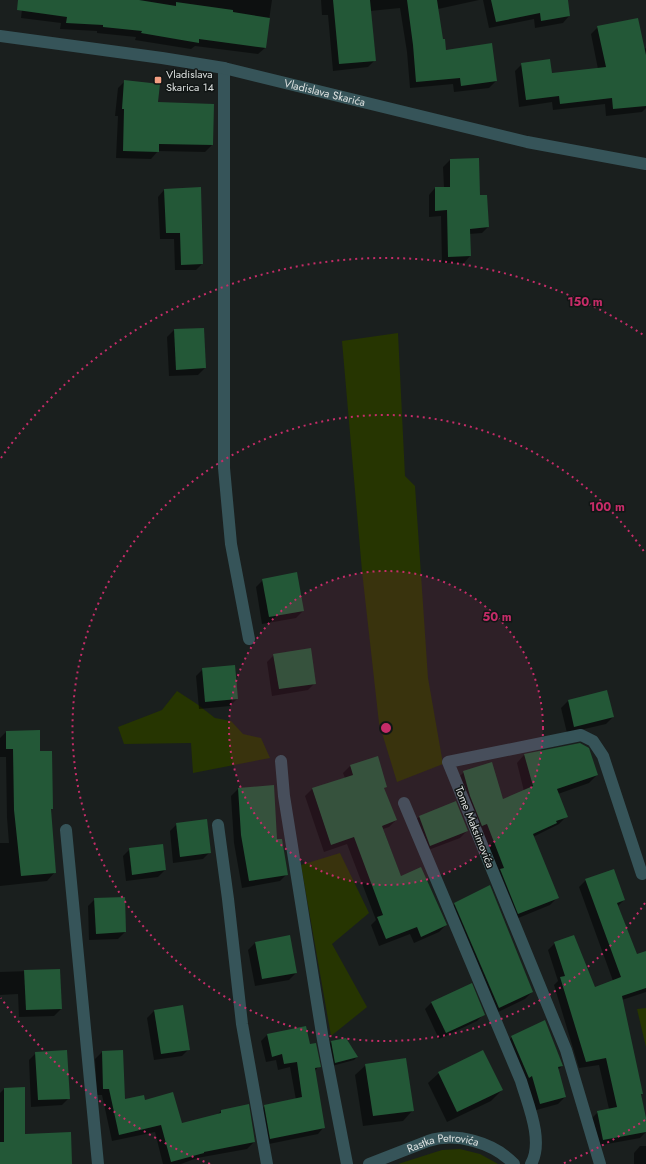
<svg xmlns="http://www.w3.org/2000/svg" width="646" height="1164" font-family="Jost,sans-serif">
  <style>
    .green { fill: #263501 }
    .shadow { fill: #0007 }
    .building { fill: #235837 }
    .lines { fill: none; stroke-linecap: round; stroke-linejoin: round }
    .minor { stroke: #365459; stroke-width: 12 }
    .tertiary { stroke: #365459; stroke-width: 12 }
    .ring { fill: none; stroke: #c52c68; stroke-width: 2; stroke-dasharray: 2 4 }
    .poi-dot { fill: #f39f82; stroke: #111615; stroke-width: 1.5 }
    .labels { text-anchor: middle; stroke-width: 3; stroke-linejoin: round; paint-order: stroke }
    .poi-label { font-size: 11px; fill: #dce0df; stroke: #111615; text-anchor: start }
    .street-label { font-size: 11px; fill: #dce0df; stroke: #111615 }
    .centre { fill: #c52c68; stroke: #111615; stroke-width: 2 }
    .ring-label { font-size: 12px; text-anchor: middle; font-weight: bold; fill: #c52c68; stroke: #111615; stroke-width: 3; stroke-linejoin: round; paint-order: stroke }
  </style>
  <rect width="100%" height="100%" fill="#1a1f1e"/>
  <g class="green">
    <polygon points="398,333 405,476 415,486 428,678 443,764 397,782 379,723 362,571 342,341"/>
    <polygon points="177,691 197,704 215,718 231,721 243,734 261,738 270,758 193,773 191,743 124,744 118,727 162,710"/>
    <polygon points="340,853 369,913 332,944 367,1007 331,1036 301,865"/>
    <polygon points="646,1008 646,1047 637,1009"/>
    <polygon points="460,1149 480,1154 498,1164 398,1164 442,1150"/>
  </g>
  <g class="shadow">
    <polygon points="23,0 272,0 265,48 258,54 195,46 191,49 135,40 136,37 97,33 97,31 60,29 61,23 21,18"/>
    <polygon points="321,0 479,0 438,9 442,41 445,51 496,81 489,88 454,92 453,84 410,88 407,52 400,8 370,11 375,60 368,67 333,71 328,15 322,15"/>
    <polygon points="483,0 567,0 569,16 563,23 535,28 534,19 489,28"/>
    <polygon points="598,27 644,49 646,48 646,108 642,112 606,116 605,104 553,110 552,102 519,107 515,71 522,64 552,74 598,69 591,34"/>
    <polygon points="125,81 157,103 213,105 212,145 205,152 158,151 151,159 116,158 118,116 115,116 118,88"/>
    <polygon points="450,160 488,227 482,233 469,234 470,256 464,263 442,263 441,216 429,217 429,195 435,188 444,188 443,167"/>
    <polygon points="164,190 202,264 196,270 175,270 174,239 160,239 158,197"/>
    <polygon points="174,330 205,368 198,375 169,376 167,337"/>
    <polygon points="263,580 303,611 296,618 262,624 256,587"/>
    <polygon points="274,655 315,683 308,690 272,696 267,662"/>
    <polygon points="203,669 237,699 230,706 199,709 196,676"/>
    <polygon points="568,701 613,717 606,724 567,733 561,708"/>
    <polygon points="6,732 52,808 50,811 55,872 47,881 0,886 0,843 9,843 7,818 6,757 0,757 0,738"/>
    <polygon points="524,755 597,775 589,783 558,794 567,816 559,824 533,837 558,897 550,905 511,921 456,780 464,772 503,800 524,791 517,763"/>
    <polygon points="350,766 386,786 383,789 396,820 389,827 383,829 401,877 446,925 439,932 414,943 410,934 379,946 371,925 376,920 347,844 324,852 305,796 312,789 345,778 343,773"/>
    <polygon points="238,789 276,841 287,874 280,881 242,888 234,843 231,796"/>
    <polygon points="419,817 467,831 460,838 423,852 412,823"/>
    <polygon points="177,824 210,852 203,859 173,863 170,831"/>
    <polygon points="130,849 165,870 158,877 126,881 123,856"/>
    <polygon points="586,880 624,900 618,906 637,955 646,961 646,992 622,1000 642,1093 641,1095 646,1123 646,1132 640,1138 596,1146 591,1119 598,1112 609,1109 599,1065 579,1068 554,985 558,981 548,950 555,943 595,988 613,981 579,887"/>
    <polygon points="95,899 125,932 118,939 89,940 88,906"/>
    <polygon points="455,904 532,992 525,999 492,1015 448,911"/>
    <polygon points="255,943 296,973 289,980 255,986 248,950"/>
    <polygon points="59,970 61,1009 54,1016 19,1017 18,994 0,995 0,972"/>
    <polygon points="432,1002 484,1014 477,1021 439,1039 425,1009"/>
    <polygon points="154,1011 189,1049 182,1056 154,1060 147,1018"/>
    <polygon points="267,1035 319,1066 314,1072 324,1127 318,1134 264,1145 258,1113 265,1106 296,1100 290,1067 278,1070 276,1060 266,1062 261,1041"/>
    <polygon points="512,1037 562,1066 558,1070 565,1097 558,1104 533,1111 505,1044"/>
    <polygon points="331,1042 357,1057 354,1060 332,1066 328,1045"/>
    <polygon points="102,1052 124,1100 181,1124 217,1115 221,1111 254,1142 247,1149 197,1158 181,1164 163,1164 155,1132 112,1141 102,1095 97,1095 95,1059"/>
    <polygon points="36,1053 69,1098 62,1105 31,1107 29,1060"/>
    <polygon points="366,1065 413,1110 403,1121 363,1126 355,1075"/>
    <polygon points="439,1073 502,1090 491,1101 447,1122 428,1083"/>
    <polygon points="4,1089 24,1135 71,1164 0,1164 0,1093"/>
    <polygon points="640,1146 646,1146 646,1164 634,1164 634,1153"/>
  </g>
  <g class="building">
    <polygon points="18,0 139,0 176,6 176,2 233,10 233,12 270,18 266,48 199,39 199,43 141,33 142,31 103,27 103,25 66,23 67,17 17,10"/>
    <polygon points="333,0 370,0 376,61 339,64"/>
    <polygon points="407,0 437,0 443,39 445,39 446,50 492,43 497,81 461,86 460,78 416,82 413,45"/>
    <polygon points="491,0 568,0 570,16 541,21 540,13 496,22"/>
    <polygon points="638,18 646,55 646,106 613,109 612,98 560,104 559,96 526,100 521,63 550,59 552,73 606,67 597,26"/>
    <polygon points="124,80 160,84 158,102 214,104 213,145 159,144 159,152 123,151 124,109 122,109"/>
    <polygon points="479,158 480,195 487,195 489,227 470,229 471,256 448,257 447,210 435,211 435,187 450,187 450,159"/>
    <polygon points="201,187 203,264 181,265 180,233 166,233 164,189"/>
    <polygon points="204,328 206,368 176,370 174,329"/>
    <polygon points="297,572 304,611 269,617 262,579"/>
    <polygon points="311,648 316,684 279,689 273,654"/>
    <polygon points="235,665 238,699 205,702 202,668"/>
    <polygon points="607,690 614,717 574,727 568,700"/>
    <polygon points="40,730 40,751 52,751 53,809 51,809 56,873 21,876 14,810 13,749 6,749 6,731"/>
    <polygon points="580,743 589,748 598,775 557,789 568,817 556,821 557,823 533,834 559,898 518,914 500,869 504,868 487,824 482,826 470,796 463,771 492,762 503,799 533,786 524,754"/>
    <polygon points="378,756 387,787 384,788 397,820 382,826 401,876 421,867 447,925 421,937 417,927 386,939 377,917 383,915 354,837 331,845 312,788 353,775 350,765"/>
    <polygon points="274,785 277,839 282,839 288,875 249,881 241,835 238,788"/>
    <polygon points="456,801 468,831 430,846 419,816"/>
    <polygon points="207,819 211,853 180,857 176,823"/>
    <polygon points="163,844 166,870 132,875 129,848"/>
    <polygon points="614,869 625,900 617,903 637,954 646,951 646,988 622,996 643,1094 641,1094 646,1118 646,1132 603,1140 597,1111 617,1107 606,1058 586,1062 560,977 565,976 554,942 574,935 595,987 621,977 585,879"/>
    <polygon points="490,885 533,992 499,1008 454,903"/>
    <polygon points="125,897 126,932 96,934 94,898"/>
    <polygon points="290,935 297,973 262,979 255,942"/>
    <polygon points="60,969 62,1009 26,1010 24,970"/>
    <polygon points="472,983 485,1015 446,1033 431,1002"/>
    <polygon points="183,1005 190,1050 161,1054 154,1010"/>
    <polygon points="545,1020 563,1066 558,1067 566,1097 540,1104 532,1076 529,1078 511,1036"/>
    <polygon points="306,1026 310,1044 316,1043 321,1067 315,1068 325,1128 270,1139 264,1105 302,1097 297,1062 284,1064 282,1054 272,1057 267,1034"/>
    <polygon points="346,1038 358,1057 335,1063 331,1041"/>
    <polygon points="67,1050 70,1099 38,1100 35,1052"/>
    <polygon points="123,1050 125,1099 144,1095 145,1100 173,1092 182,1123 221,1113 221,1110 249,1104 255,1142 204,1152 204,1153 171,1162 161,1125 119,1135 109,1089 103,1089 102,1051"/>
    <polygon points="483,1050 503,1090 457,1112 438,1072"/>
    <polygon points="406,1058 414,1111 373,1116 365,1064"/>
    <polygon points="25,1087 25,1134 71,1132 72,1164 0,1164 0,1142 4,1142 4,1088"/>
  </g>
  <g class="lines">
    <g class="minor">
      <polyline points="224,68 224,468 231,544 249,639"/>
      <polyline points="281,761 284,796 323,1040 347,1164"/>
      <path d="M404,803l117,278c7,24 23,60 10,83"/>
      <polyline points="218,825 228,899 242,1024 267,1164"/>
      <polyline points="66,830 98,1164"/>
      <path id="s1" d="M369,1164l59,-23c28,-9 65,1 86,23"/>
      <polyline points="600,1164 566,1050 448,762 581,735 593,741 603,756 642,874"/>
    </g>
    <path class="tertiary" id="s2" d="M0,36l162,22 62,10 303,74 119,22"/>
  </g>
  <circle cx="386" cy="728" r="157" fill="#c52c68" fill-opacity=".12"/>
  <g class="ring">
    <circle cx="386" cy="728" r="157"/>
    <path d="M645 903A313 313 0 1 1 645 553"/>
    <path d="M645 1120A470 470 0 0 1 562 1164M210 1164A470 470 0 0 1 1 998M1 458A470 470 0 0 1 645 336"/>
  </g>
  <rect class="poi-dot" x="154" y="76" width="8" height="8" rx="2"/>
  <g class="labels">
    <g class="poi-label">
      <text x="166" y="78">Vladislava<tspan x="166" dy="13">Skarica 14</tspan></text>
    </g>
    <g class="street-label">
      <text dy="4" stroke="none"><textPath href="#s2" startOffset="330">Vladislava Skarića</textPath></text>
      <text transform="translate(475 827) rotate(68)" y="4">Tome Maksimovića</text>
      <text dy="4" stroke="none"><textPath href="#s1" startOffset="78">Rastka Petrovića</textPath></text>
    </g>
  </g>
  <circle cx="386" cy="728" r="6" class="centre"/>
  <g class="ring-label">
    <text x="585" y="306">150 m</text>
    <text x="607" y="511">100 m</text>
    <text x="497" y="621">50 m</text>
  </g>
</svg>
